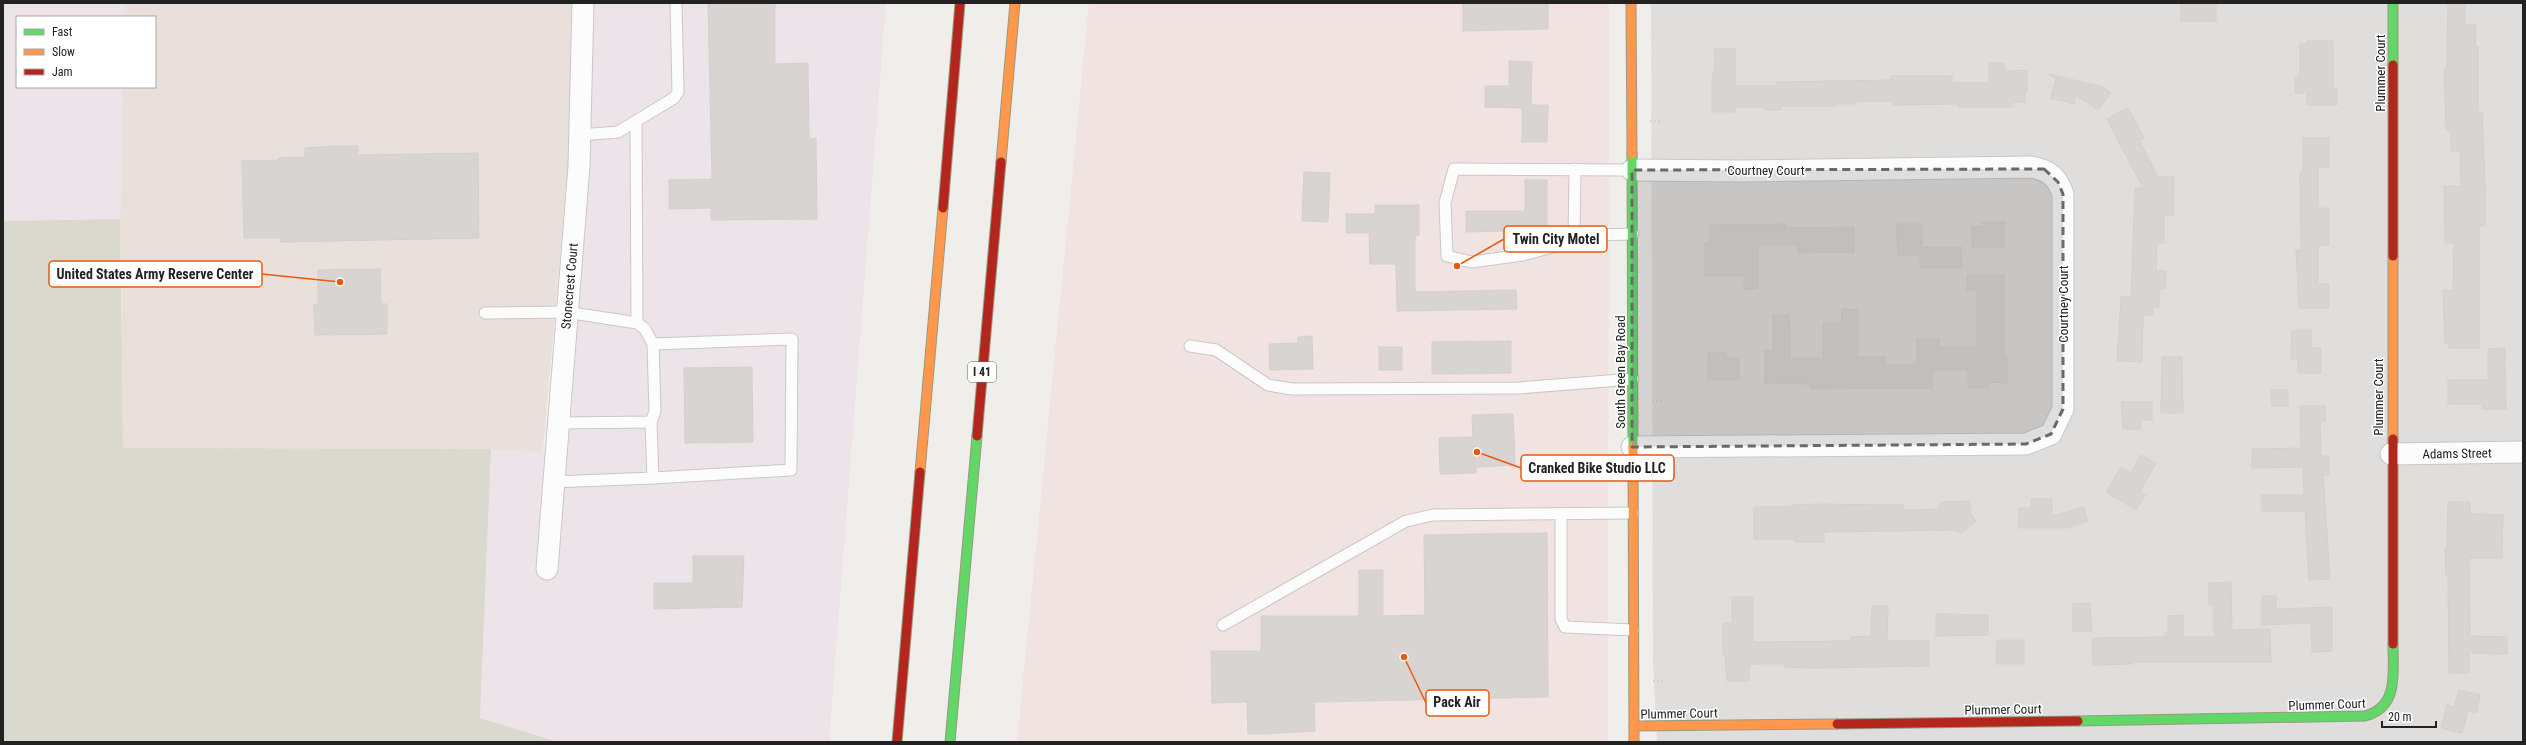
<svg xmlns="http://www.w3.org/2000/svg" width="2526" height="745" font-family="'Roboto Condensed',sans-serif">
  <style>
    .residential { fill: #dfdedc }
    .commercial { fill: #f1e3e1 }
    .industrial { fill: #ede4e9 }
    .military { fill: #eae0db }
    .construction { fill: #d9d9cd }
    .building { fill: #d7d4d2; stroke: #d3d0cc }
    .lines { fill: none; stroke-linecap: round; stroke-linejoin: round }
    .lane-casing { stroke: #c9c8c7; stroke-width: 13 }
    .street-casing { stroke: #c9c8c7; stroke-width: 23 }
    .fast-casing { stroke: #999a82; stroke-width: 11 }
    .slow-casing { stroke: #999a82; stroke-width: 11 }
    .jam-casing { stroke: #999a82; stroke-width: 11 }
    .path { stroke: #dccecd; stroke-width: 2.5; stroke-dasharray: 2 2; stroke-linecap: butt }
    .lane { stroke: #fdfcfc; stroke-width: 11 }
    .street { stroke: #fdfcfc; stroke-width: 21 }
    .fast { stroke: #63d668; stroke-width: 9 }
    .slow { stroke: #ff974d; stroke-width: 9 }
    .jam { stroke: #b3261e; stroke-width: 9 }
    .marked { fill: #6a6968; fill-opacity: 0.2; stroke: #6a6968; stroke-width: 3; stroke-dasharray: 8 5; stroke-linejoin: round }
    .labels { text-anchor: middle; stroke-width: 3; stroke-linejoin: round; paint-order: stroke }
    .shield { fill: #fff; stroke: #646464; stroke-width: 1 }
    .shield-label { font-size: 12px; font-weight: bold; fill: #222 }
    .street-label { font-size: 13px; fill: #222; stroke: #fff }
    .leader { fill: none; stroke: #e8590c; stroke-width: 1.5 }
    .callout-dot { fill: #e8590c; stroke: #fff; stroke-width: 1.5 }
    .callout { fill: #fff; stroke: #e8590c; stroke-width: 1.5 }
    .callout-label { font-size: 14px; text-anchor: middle; font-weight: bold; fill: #222 }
  </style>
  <rect width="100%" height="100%" fill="#f0eeeb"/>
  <polygon class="residential" points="1651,3 2523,3 2523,742 1657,742 1653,661"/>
  <polygon class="commercial" points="1089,3 1609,3 1608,742 1017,742"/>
  <g class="industrial">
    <polygon points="3,3 125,3 124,17 17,17 17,87 123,87 120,219 3,221"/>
    <polygon points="583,3 886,3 829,742 558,742 480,718 491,449 556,451"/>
  </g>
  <polygon class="military" points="125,3 572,3 571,130 543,452 491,449 123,448 120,219 123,87 155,87 155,17 124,17"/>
  <polygon class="construction" points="120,219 123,448 491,449 480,718 558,742 3,742 3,221"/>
  <g class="building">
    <polygon points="708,3 775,3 775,64 808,63 809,139 816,138 817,219 711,220 711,208 669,209 669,180 712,179"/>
    <polygon points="1463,3 1548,3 1548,29 1463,31"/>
    <rect x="2181" y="3" width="35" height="18"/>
    <polygon points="2448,3 2465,3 2465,25 2476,25 2475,46 2478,47 2478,112 2482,112 2485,186 2485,225 2479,226 2479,348 2449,348 2449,344 2445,344 2443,290 2453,290 2454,243 2445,243 2444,186 2461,186 2460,151 2451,151 2451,130 2446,130 2444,69 2447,69"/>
    <polygon points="2307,41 2333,41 2333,89 2337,89 2337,105 2307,105 2307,93 2295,93 2295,77 2300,77 2300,44 2307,44"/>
    <polygon points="1715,48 1735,49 1735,86 1776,86 1776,82 1891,80 1891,76 1952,76 1952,83 1989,83 1989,63 2004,63 2004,69 2008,71 2027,70 2027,91 2025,91 2025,102 2012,102 2012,107 1958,107 1958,104 1893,105 1893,101 1856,101 1856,104 1838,104 1838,106 1781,106 1781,110 1765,110 1765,107 1735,107 1735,112 1712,112 1712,79 1715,68"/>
    <polygon points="1509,61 1532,62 1531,105 1548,105 1547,142 1522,142 1522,108 1485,107 1485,86 1509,86"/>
    <polygon points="2049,74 2103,87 2111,93 2098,110 2076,95 2074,104 2051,98 2056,79"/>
    <polygon points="2128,108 2144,138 2139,140 2158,177 2174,177 2173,215 2164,215 2164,243 2157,243 2156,271 2166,271 2165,289 2159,289 2159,307 2153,307 2153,315 2143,315 2142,362 2117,361 2121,297 2131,297 2135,188 2143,188 2107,119"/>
    <polygon points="2303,138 2329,138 2329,167 2318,167 2318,208 2329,208 2329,245 2318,245 2318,284 2329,284 2329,308 2299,308 2296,250 2301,250 2300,172 2303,172"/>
    <polygon points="335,146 358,146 358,155 478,153 479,238 281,242 281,238 244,238 242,161 279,160 279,158 305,157 305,148"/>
    <polygon points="1304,172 1330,173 1328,222 1302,221"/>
    <polygon points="1525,180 1547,180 1547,230 1466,232 1466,211 1525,211"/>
    <polygon points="1375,205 1419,205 1419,235 1415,235 1415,292 1516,290 1517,309 1397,311 1396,264 1370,264 1369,233 1346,233 1346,214 1375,214"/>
    <polygon points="1982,222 2005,222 2005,247 1972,247 1972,226 1982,226"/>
    <polygon points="1786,224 1786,228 1854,227 1854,252 1798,253 1798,245 1758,245 1758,289 1744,289 1744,276 1705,276 1705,243 1710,243 1710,225"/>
    <polygon points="1896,224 1922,224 1922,247 1961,247 1962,268 1920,268 1920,255 1898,255"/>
    <polygon points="380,269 381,304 387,304 387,334 315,335 314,305 318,305 318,270"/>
    <polygon points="1967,275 2004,275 2004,357 2007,357 2007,383 1988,382 1988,388 1968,388 1968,370 1932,370 1932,388 1811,389 1811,384 1765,383 1765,351 1773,351 1773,315 1789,315 1790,358 1823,358 1823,323 1841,323 1842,309 1858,310 1858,357 1886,357 1886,365 1917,365 1917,339 1939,339 1939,347 1977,347 1977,290 1967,290"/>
    <polygon points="2311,330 2311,348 2321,348 2321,373 2298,373 2298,359 2291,359 2292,331"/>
    <polygon points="1312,336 1313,369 1270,370 1269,344 1298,343 1298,337"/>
    <polygon points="1511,341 1511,373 1432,374 1432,342"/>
    <rect x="1379" y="347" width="23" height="23"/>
    <polygon points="2505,348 2506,409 2482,409 2482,404 2448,404 2448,380 2488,380 2488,349"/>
    <polygon points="1708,353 1726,353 1727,358 1739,358 1739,380 1708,380"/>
    <polygon points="2162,357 2182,357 2183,413 2161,413"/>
    <polygon points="752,367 753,442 685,443 684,368"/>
    <polygon points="2271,390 2288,390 2288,406 2272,406"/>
    <polygon points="2121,402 2152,402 2152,420 2141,420 2141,429 2123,429"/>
    <polygon points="2300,406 2325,406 2325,421 2320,421 2321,456 2329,456 2329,475 2323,475 2330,579 2309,580 2305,511 2262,511 2262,495 2304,495 2303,467 2252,468 2252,449 2301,448"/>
    <polygon points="1513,414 1515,465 1476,467 1476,473 1440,474 1439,438 1473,437 1472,415"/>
    <polygon points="2141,455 2156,463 2140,492 2145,495 2136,510 2106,492 2121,467 2131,473"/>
    <polygon points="2031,499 2052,499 2052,516 2084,507 2088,521 2067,528 2019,528 2019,508 2031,508"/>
    <polygon points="1970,501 1970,513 1976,521 1961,533 1956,530 1824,532 1824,542 1794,542 1794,539 1754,539 1754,507 1791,507 1792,505 1817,504 1903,505 1903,510 1940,509 1940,502"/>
    <polygon points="2448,502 2470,502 2470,514 2503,515 2502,558 2469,558 2470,636 2507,637 2507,654 2469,653 2469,673 2449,673 2448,575 2446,575 2445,549 2447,549"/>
    <polygon points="1547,533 1548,697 1314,702 1315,731 1262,734 1248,734 1247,702 1212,703 1211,651 1261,651 1261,616 1359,616 1359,570 1383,570 1383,616 1425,615 1424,535"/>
    <polygon points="693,556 744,556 742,607 654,609 654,583 693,583"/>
    <polygon points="2231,582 2232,630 2270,629 2271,662 2132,662 2132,664 2093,665 2092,638 2165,637 2165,633 2168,632 2168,616 2183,615 2183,637 2214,637 2214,605 2209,605 2209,583"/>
    <polygon points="2262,596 2276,596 2276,609 2332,607 2332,651 2312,652 2311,623 2262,625"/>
    <polygon points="1732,597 1753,597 1753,642 1851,641 1851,637 1871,636 1872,606 1888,606 1887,641 1929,641 1929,666 1810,668 1785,667 1784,664 1754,664 1749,665 1749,681 1727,681 1725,655 1723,655 1723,623 1732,624"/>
    <polygon points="2090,603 2092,631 2073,631 2073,604"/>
    <polygon points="1936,614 1988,615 1988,635 1936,636"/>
    <polygon points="1997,640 2024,640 2024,664 1996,664"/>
    <polygon points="2459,690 2480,695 2476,713 2468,711 2462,733 2441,728 2447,705 2454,707"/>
  </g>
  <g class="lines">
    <defs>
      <g id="lane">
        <polyline points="636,121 637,323"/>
        <polyline points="580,135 618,132 674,98 678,92 676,3"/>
        <polyline points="1632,170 1454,169 1445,203 1447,256 1471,262 1523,255 1596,235 1633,234"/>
        <polyline points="1574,241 1575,169"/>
        <polyline points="485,313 566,312 637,323 645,329 653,344 655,411 651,422 558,423"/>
        <polyline points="653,344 792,339 791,470 653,478"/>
        <polyline points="1190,346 1216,350 1268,385 1292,389 1519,388 1633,379"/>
        <polyline points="553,482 653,478 651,422"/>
        <polyline points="1561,514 1561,619 1565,627 1633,630"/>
        <polyline points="1223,625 1406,521 1433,515 1633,513"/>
      </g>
      <g id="street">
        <path d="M1632,447l394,-3 25,-10 12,-25v-215c-6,-17 -14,-24 -32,-27l-288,4 -111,-1"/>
        <polyline points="2391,454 2523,452"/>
        <polyline points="547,569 579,166 583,3"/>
      </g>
      <g id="fast">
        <polyline points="2393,3 2393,65"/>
        <polyline points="1632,154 1633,447"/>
        <path d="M2078,721l287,-5c34,-9 28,-43 28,-72"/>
        <polyline points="950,742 977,436"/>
      </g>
      <g id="slow">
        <polyline points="1631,3 1632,154"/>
        <polyline points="1001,162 1015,3"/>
        <polyline points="2393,256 2393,439"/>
        <polyline points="1633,447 1634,742"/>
        <polyline points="920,472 943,208"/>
        <polyline points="1634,726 1837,724"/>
      </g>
      <g id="jam">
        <polyline points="2393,65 2393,256"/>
        <polyline points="943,208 960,3"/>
        <polyline points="977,436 1001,162"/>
        <polyline points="2393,439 2393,644"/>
        <polyline points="1837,724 2078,721"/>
        <polyline points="897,742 920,472"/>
      </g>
    </defs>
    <use href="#lane" class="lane-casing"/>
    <use href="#street" class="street-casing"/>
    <use href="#fast" class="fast-casing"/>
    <use href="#slow" class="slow-casing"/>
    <use href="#jam" class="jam-casing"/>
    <g class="path">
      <polyline points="1650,121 1662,121"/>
      <polyline points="1652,401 1663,401"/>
      <polyline points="1653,681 1664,681"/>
    </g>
    <use href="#lane" class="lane"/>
    <use href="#street" class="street"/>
    <use href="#fast" class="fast"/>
    <use href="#slow" class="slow"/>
    <use href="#jam" class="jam"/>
  </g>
  <path class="marked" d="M2044,169l14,13 5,12v215l-12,25 -25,10 -394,3v-277z"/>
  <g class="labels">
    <rect class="shield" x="968" y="362" width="28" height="20" rx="3"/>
    <g class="shield-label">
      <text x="982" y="376">I 41</text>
    </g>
    <g class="street-label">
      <text transform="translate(2380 73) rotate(-90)" y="5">Plummer Court</text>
      <text x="1766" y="175">Courtney Court</text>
      <text transform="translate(569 286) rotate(-85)" y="5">Stonecrest Court</text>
      <text transform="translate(2063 304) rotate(-90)" y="5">Courtney Court</text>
      <text transform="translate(1620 372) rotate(-90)" y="5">South Green Bay Road</text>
      <text transform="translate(2378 397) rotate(-90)" y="5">Plummer Court</text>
      <text transform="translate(2457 453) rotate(-1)" y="5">Adams Street</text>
      <text transform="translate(2327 704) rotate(-2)" y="5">Plummer Court</text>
      <text transform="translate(2003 709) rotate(-1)" y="5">Plummer Court</text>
      <text transform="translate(1679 713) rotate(-1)" y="5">Plummer Court</text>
    </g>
  </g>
  <path class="leader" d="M1457 266L1504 239M340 282L262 274M1477 452L1521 468M1404 657L1426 703"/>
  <g class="callout-dot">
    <circle cx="1457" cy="266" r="4"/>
    <circle cx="340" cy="282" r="4"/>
    <circle cx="1477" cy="452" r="4"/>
    <circle cx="1404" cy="657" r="4"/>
  </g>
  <g class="callout">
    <rect x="1504" y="226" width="103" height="26" rx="4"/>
    <rect x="49" y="261" width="213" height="26" rx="4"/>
    <rect x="1521" y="455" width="153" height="26" rx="4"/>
    <rect x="1426" y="690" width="63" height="26" rx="4"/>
  </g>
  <g class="callout-label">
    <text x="1556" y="244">Twin City Motel</text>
    <text x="155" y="279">United States Army Reserve Center</text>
    <text x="1597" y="473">Cranked Bike Studio LLC</text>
    <text x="1457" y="707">Pack Air</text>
  </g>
  <rect width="2526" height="745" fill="none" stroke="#222222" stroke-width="8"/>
  <rect x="16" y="16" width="140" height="72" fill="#ffffff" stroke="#a7a7a7"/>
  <rect x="24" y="29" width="20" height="6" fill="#63d668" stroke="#a7a7a7"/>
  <text x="52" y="36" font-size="12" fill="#222222">Fast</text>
  <rect x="24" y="49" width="20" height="6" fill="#ff974d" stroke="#a7a7a7"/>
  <text x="52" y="56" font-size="12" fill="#222222">Slow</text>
  <rect x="24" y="69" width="20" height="6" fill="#b3261e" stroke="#a7a7a7"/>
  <text x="52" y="76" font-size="12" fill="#222222">Jam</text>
  <path d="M2382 721v6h54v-6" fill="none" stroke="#222222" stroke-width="2"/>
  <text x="2388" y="721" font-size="12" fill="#222222" stroke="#ffffff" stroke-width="3" paint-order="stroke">20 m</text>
</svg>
